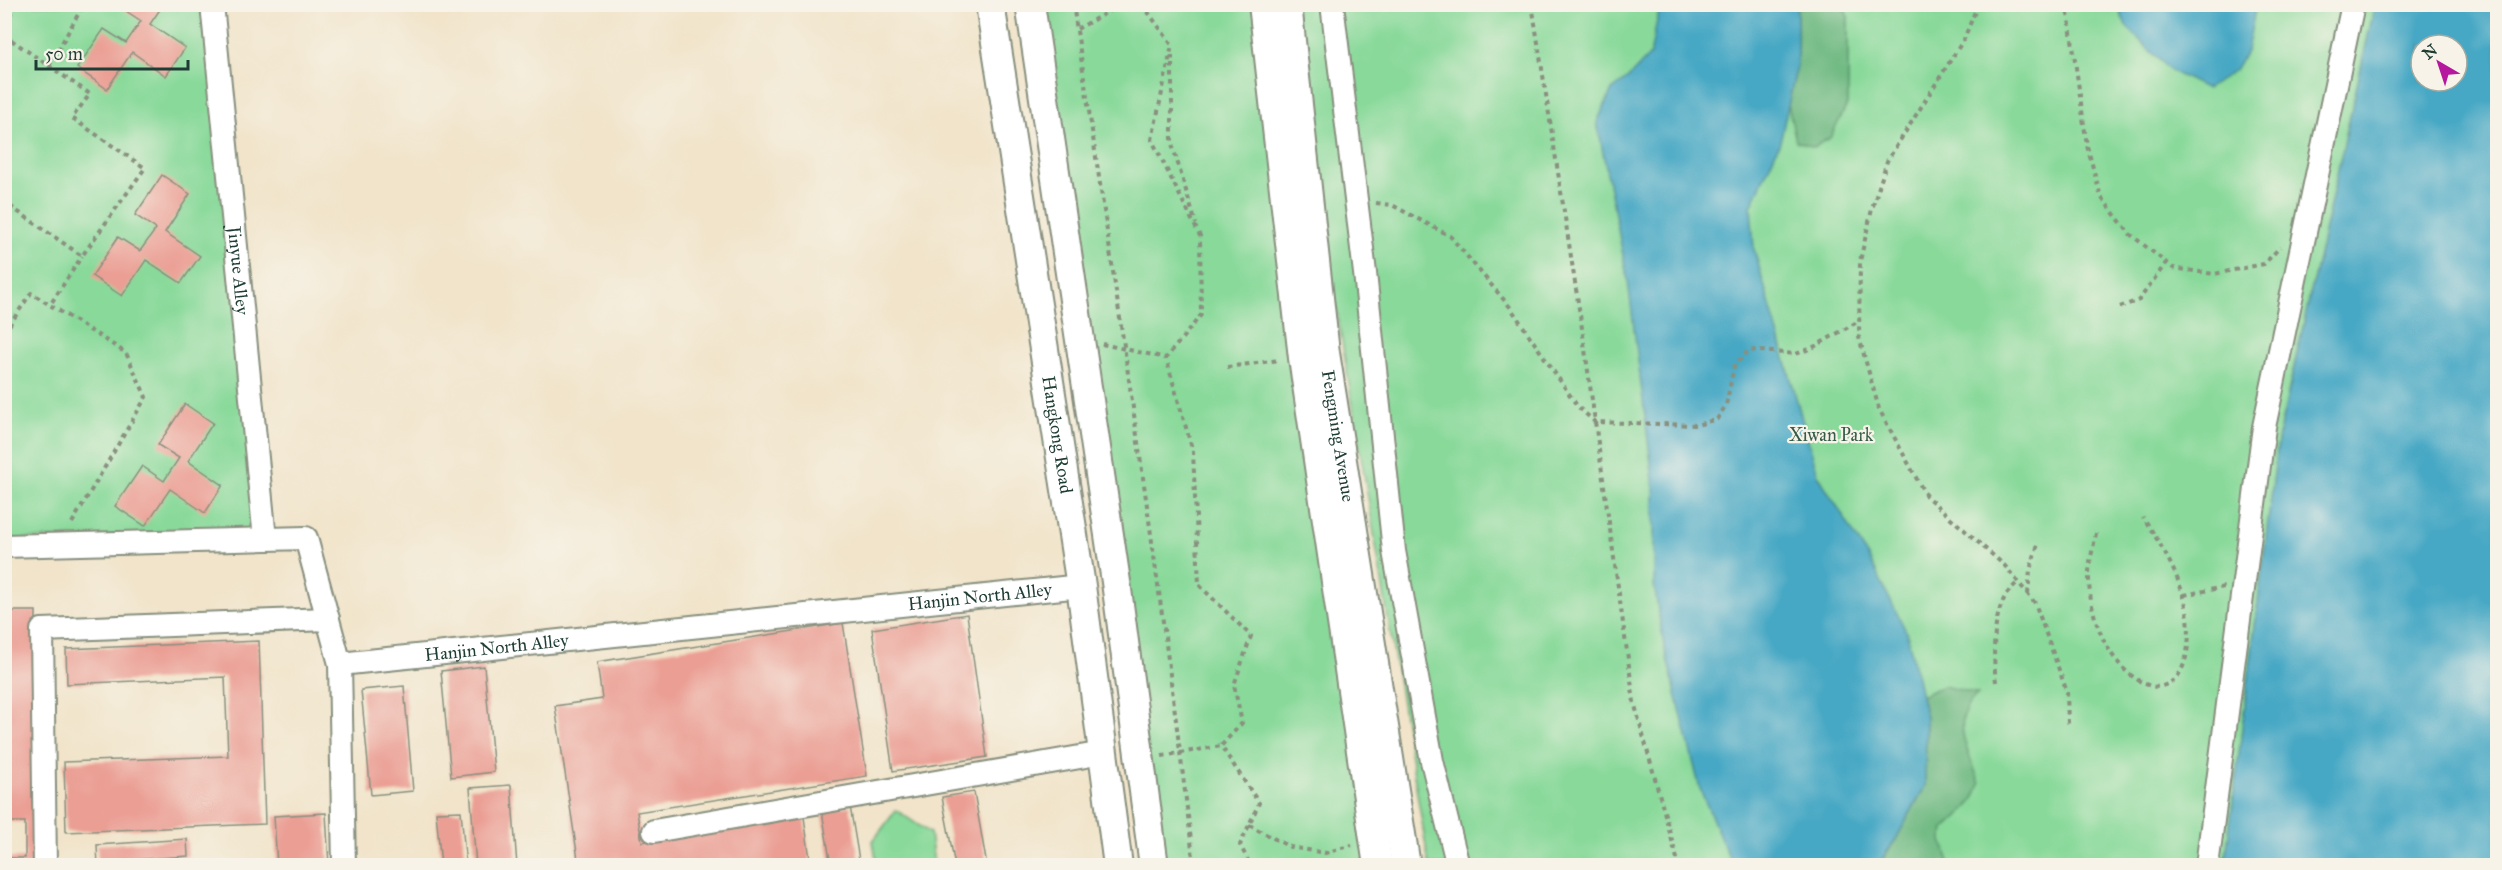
<svg xmlns="http://www.w3.org/2000/svg" width="2502" height="870" font-family="'IM FELL Great Primer',serif">
  <style>
    .green { fill: #88d99a; stroke: #548b67; stroke-width: 1.5 }
    .forest { fill: #6eb982; stroke: #467b5b; stroke-width: 1.5 }
    .water { fill: #46a8c5; stroke: #32727c; stroke-width: 1.5; fill-rule: evenodd }
    .building { fill: #eb9f94 }
    .lines { fill: none; stroke-linecap: round; stroke-linejoin: round }
    .minor-casing { stroke: #88907f; stroke-width: 26 }
    .major-casing { stroke: #88907f; stroke-width: 32 }
    .path { stroke: #88907f; stroke-width: 4; stroke-dasharray: 4.5 4.5; stroke-linecap: butt }
    .minor { stroke: #fff; stroke-width: 22 }
    .major { stroke: #fff; stroke-width: 28 }
    .labels { text-anchor: middle; stroke-width: 4.5; stroke-linejoin: round; paint-order: stroke }
    .street-label { font-size: 18px; fill: #1f3d34; stroke: #f7f3e8 }
    .park-label { font-size: 18px; fill: #345c48; stroke: #f7f3e8 }
  </style>
  <rect width="100%" height="100%" fill="#f7f3e8"/>
  <filter id="ink" filterUnits="userSpaceOnUse"><feTurbulence type="fractalNoise" baseFrequency=".0167" numOctaves="2"/><feDisplacementMap in="SourceGraphic" scale="12" xChannelSelector="R" yChannelSelector="G"/><feConvolveMatrix kernelMatrix="1 2 1 2 8 2 1 2 1" color-interpolation-filters="sRGB"/></filter>
  <filter id="wash" filterUnits="userSpaceOnUse"><feTurbulence type="fractalNoise" baseFrequency=".008" numOctaves="4" result="noise"/><feDisplacementMap in="SourceGraphic" scale="24" xChannelSelector="R" yChannelSelector="G"/><feGaussianBlur stdDeviation="1.35" result="paint"/><feColorMatrix in="noise" values="0 0 0 0 0 0 0 0 0 0 0 0 0 0 0 0 0 1.4 0 .05"/><feComposite in="paint" operator="in"/></filter>
  <g filter="url(#wash)">
    <rect width="100%" height="100%" fill="#f1e4ca"/>
    <g class="green">
      <polygon points="4,5 209,5 258,531 5,540"/>
      <polygon points="1028,5 1263,5 1378,865 1153,865"/>
      <polygon points="1286,5 2375,5 2279,434 2225,865 1429,865"/>
      <polygon points="896,810 930,833 934,865 877,865 873,841"/>
    </g>
    <g class="forest">
      <polygon points="1797,5 1843,5 1848,17 1848,103 1830,138 1814,147 1796,141 1788,104 1797,65"/>
      <path d="M1943,686l35,8c-31,26 -8,60 2,90l-5,13 -7,10 -24,22 -2,11 8,25 -72,1 18,-27 29,-53 1,-68 -5,-22z"/>
    </g>
    <g class="water">
      <polygon points="1660,5 1797,5 1797,65 1780,142 1751,207 1754,249 1818,475 1870,560 1907,633 1926,718 1925,786 1896,839 1878,865 1732,865 1700,789 1664,646 1654,585 1654,488 1628,281 1597,122 1612,90 1627,79 1650,55"/>
      <polygon points="2117,5 2256,5 2247,50 2235,70 2207,89 2169,70 2126,26"/>
      <path d="M2375,5h122v860h-272l54,-431zM2421,45h36v36h-36z"/>
    </g>
    <g id="blocks">
      <g class="building">
        <polygon points="122,5 163,5 150,24 185,48 166,76 132,52 107,89 77,68 104,29 126,43 141,21 120,7"/>
        <polygon points="162,175 190,194 165,232 200,256 181,283 146,260 122,296 92,276 118,237 140,251 156,229 135,215"/>
        <polygon points="185,404 213,423 188,461 223,485 205,513 170,489 145,526 115,506 142,466 164,481 179,458 158,445"/>
        <polygon points="4,481 11,486 4,495"/>
        <polygon points="4,611 36,611 34,753 40,865 4,866 4,858 25,858 25,822 7,822"/>
        <polygon points="967,614 987,757 893,771 872,629"/>
        <polygon points="843,623 867,776 637,812 642,842 804,817 811,866 579,866 555,706 602,699 597,662"/>
        <polygon points="259,641 265,824 66,832 64,762 228,756 225,677 67,684 66,649"/>
        <polygon points="484,666 494,772 451,777 441,671"/>
        <polygon points="404,686 413,791 371,795 361,690"/>
        <polygon points="511,785 517,866 476,866 470,788"/>
        <polygon points="974,792 987,866 955,866 942,797"/>
        <polygon points="850,806 860,866 831,866 822,811"/>
        <polygon points="461,811 466,866 441,866 436,812"/>
        <polygon points="326,813 329,866 277,866 274,816"/>
        <polygon points="187,839 188,856 120,861 120,866 98,866 97,845"/>
      </g>
    </g>
  </g>
  <g filter="url(#ink)">
    <use href="#blocks" fill-opacity="0" stroke="#88907f" stroke-width="1.5"/>
    <g class="lines">
      <defs>
        <g id="minor">
          <path id="s1" d="M212,4l53,535"/>
          <polyline points="1332,4 1365,273 1394,551 1432,761 1458,866"/>
          <path id="s2" d="M4,546l302,-8 34,126 741,-78"/>
          <polyline points="340,664 344,866"/>
          <polyline points="654,831 1103,753"/>
          <polyline points="45,866 42,630 328,619"/>
          <polyline points="2207,866 2264,427 2353,4"/>
        </g>
        <g id="major">
          <path id="s3" d="M990,4l91,582 37,280"/>
          <polyline points="1030,4 1116,582 1154,866"/>
          <polyline points="1263,4 1303,358 1378,866"/>
          <path id="s4" d="M1287,4l38,349 81,513"/>
        </g>
      </defs>
      <use href="#minor" class="minor-casing"/>
      <use href="#major" class="major-casing"/>
      <g class="path">
        <path d="M1073,4c43,287 87,574 121,862"/>
        <polyline points="1142,4 1172,45 1152,140 1200,236 1201,315 1166,358 1193,452 1199,585 1251,636 1234,685 1242,723 1221,746 1259,803 1240,845 1251,866"/>
        <polyline points="1532,4 1582,328 1634,702 1679,866"/>
        <polyline points="1978,4 1964,39 1887,161 1872,209 1860,261 1859,337 1879,409 1926,496 2005,566 2035,603 2067,692 2068,724"/>
        <polyline points="2065,4 2069,18 2087,146 2101,197 2130,234 2173,268 2214,274 2264,264 2280,247"/>
        <polyline points="4,23 16,6 13,4"/>
        <polyline points="1077,29 1122,4"/>
        <polyline points="4,35 90,94 72,118 145,168 82,256 4,202"/>
        <polyline points="1172,55 1172,144 1196,224"/>
        <polyline points="49,66 84,4"/>
        <polyline points="1376,203 1392,205 1450,236 1510,307 1578,407 1595,422 1697,425 1717,419 1726,405 1734,366 1749,350 1796,354 1812,348 1859,321"/>
        <polyline points="2120,307 2139,300 2166,263"/>
        <polyline points="4,333 31,293 50,305"/>
        <polyline points="1102,344 1166,358"/>
        <polyline points="1227,367 1279,360"/>
        <polyline points="72,523 146,397 126,353 50,305 82,256"/>
        <path d="M2096,533c-2,13 -7,27 -7,41 -1,35 14,80 43,102 10,7 21,14 33,9 13,-5 18,-16 21,-28 12,-52 -16,-98 -43,-140"/>
        <polyline points="2028,594 2030,570 2038,544"/>
        <polyline points="2184,595 2224,587"/>
        <path d="M1996,682c-3,-26 -4,-61 9,-85 3,-6 9,-11 13,-15"/>
        <polyline points="1162,756 1221,746"/>
        <polyline points="1249,825 1290,847 1325,853 1352,845"/>
      </g>
      <use href="#minor" class="minor"/>
      <use href="#major" class="major"/>
    </g>
  </g>
  <g class="labels">
    <g class="street-label">
      <text dy="6" stroke="none"><textPath href="#s1" startOffset="268">Jinyue Alley</textPath></text>
      <text dy="6" stroke="none"><textPath href="#s3" startOffset="436">Hangkong Road</textPath></text>
      <text dy="6" stroke="none"><textPath href="#s4" startOffset="435">Fengming Avenue</textPath></text>
      <text dy="6" stroke="none"><textPath href="#s2" startOffset="1076">Hanjin North Alley</textPath></text>
      <text dy="6" stroke="none"><textPath href="#s2" startOffset="590">Hanjin North Alley</textPath></text>
    </g>
    <g class="park-label">
      <text x="1831" y="441">Xiwan Park</text>
    </g>
  </g>
  <rect width="2502" height="870" fill="none" stroke="#f7f3e8" stroke-width="24"/>
  <g transform="translate(2439 63) rotate(321)"><circle r="28" fill="#f7f3e8" stroke="#a1aaa0" stroke-width="1.5"/>
  <path d="M0-4.5L10 22L0 15L-10 22Z" fill="#b5179e"/>
  <text y="-9" font-size="16" font-weight="bold" text-anchor="middle" fill="#1f3d34">N</text>
  </g>
  <path d="M36 60v9h152v-9" fill="none" stroke="#1f3d34" stroke-width="3"/>
  <text x="45" y="60" font-size="18" fill="#1f3d34" stroke="#f7f3e8" stroke-width="4.5" paint-order="stroke">50 m</text>
</svg>
